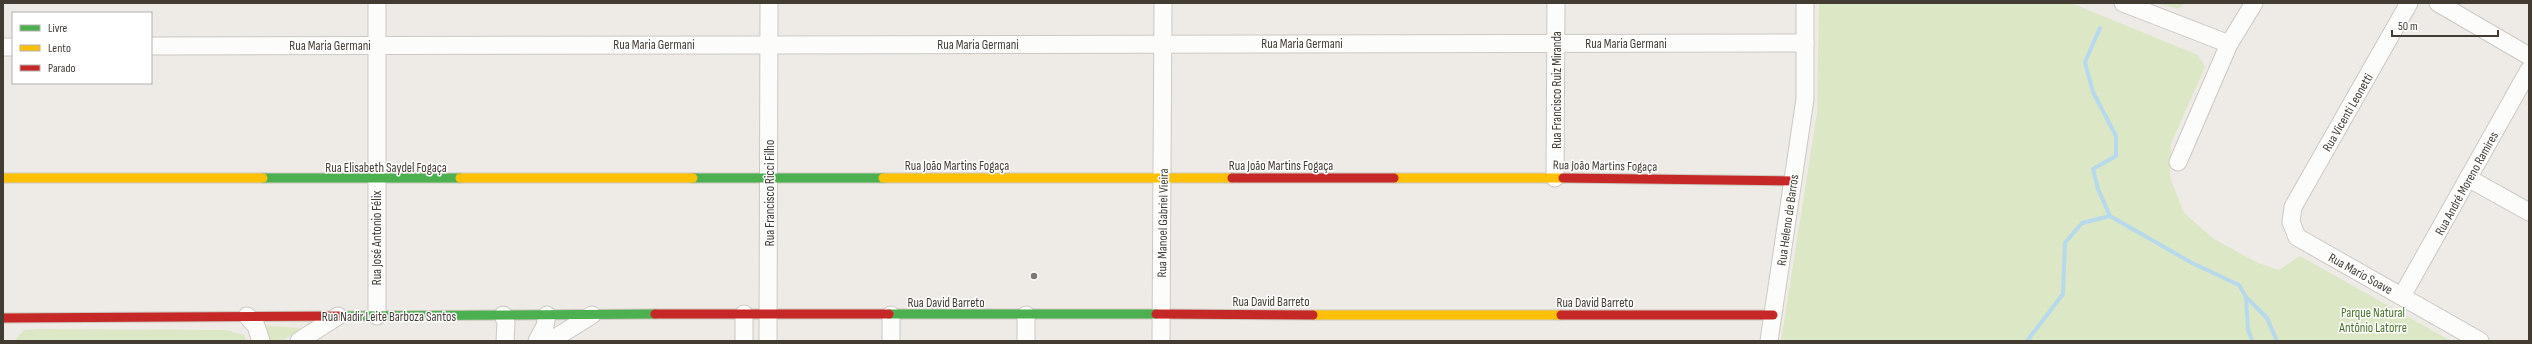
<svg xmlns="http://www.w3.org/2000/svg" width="2532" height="344" font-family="'Sofia Sans Condensed','Noto Sans KR',sans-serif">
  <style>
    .green { fill: #dce7c6 }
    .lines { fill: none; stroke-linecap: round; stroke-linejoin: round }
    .stream { stroke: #b7d9eb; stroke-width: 4 }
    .street-casing { stroke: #ccc9c4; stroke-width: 19 }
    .fast-casing { stroke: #ccc8bd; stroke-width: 11 }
    .slow-casing { stroke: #ccc8bd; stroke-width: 11 }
    .jam-casing { stroke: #ccc8bd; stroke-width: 11 }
    .street { stroke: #fcfcfb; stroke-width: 17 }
    .fast { stroke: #4caf50; stroke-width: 9 }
    .slow { stroke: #ffc107; stroke-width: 9 }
    .jam { stroke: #c62828; stroke-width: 9 }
    .poi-dot { fill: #7e7972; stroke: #fff; stroke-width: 1.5 }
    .labels { text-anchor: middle; stroke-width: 3; stroke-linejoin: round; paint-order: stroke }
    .street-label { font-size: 13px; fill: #423c33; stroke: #fff }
    .poi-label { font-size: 13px; font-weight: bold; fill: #423c33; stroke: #fff; text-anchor: start }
    .park-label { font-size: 13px; fill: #48712a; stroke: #fff }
  </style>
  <rect width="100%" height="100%" fill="#eeebe6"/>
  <g class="green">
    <polygon points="1819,3 2071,3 2198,55 2205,67 2171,144 2170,177 2184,213 2214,239 2258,263 2279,270 2300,256 2451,341 1781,341 1817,113"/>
    <polygon points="2158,3 2185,3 2178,9"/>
    <polygon points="263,325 299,328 301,330 281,341 271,341"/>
    <polygon points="41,329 226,330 244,335 246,341 14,341 24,330"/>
  </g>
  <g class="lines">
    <g class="stream">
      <polyline points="2110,216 2192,263 2239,285 2246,297 2267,318 2277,341"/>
      <polyline points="2246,297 2248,329 2252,341"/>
      <polyline points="2027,341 2063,294 2065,243 2082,223 2110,216 2098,189 2093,169 2116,156 2116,136 2093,92 2085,62 2100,28"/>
    </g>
    <defs>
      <g id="street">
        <polyline points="2123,3 2229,44"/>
        <polyline points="2409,3 2293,207 2291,222 2297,237 2480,341"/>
        <polyline points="2438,3 2529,56"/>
        <polyline points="151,46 1805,43"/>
        <polyline points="3,47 13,47"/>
        <polyline points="2178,162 2229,44 2254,3"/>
        <polyline points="1555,178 1556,3"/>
        <polyline points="2468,178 2529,212"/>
        <polyline points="2402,296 2529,70"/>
        <polyline points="744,314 744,341"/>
        <polyline points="503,315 506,323 505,341"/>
        <polyline points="891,315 891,341"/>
        <polyline points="247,316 256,326 261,341"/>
        <polyline points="377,316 377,3"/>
        <polyline points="299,341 338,316"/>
        <polyline points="537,341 545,326 547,315"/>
        <polyline points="550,341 592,315"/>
        <polyline points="768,341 769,3"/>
        <polyline points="1026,341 1026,315"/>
        <polyline points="1161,341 1163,3"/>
        <polyline points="1769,341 1805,99 1805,3"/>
      </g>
      <g id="fast">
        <polyline points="263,178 460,178"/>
        <polyline points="693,178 883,178"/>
        <polyline points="889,314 1156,314"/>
        <polyline points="343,316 655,314"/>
      </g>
      <g id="slow">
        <polyline points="3,178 263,178"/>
        <polyline points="460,178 693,178"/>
        <polyline points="883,178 1232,178"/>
        <polyline points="1394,178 1563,178"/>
        <polyline points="1313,315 1561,315"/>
      </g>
      <g id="jam">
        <polyline points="1232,178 1394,178"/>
        <polyline points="1563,178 1793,181"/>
        <polyline points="655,314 889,314"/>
        <polyline points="1156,314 1313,315"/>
        <polyline points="1561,315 1773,315"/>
        <polyline points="3,318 343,316"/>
      </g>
    </defs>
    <use href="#street" class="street-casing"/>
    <use href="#fast" class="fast-casing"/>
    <use href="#slow" class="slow-casing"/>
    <use href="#jam" class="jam-casing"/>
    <use href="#street" class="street"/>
    <use href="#fast" class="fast"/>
    <use href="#slow" class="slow"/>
    <use href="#jam" class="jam"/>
  </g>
  <circle class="poi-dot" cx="1034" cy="276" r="4"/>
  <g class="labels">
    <g class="street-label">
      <text x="1302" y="48">Rua Maria Germani</text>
      <text x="1626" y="48">Rua Maria Germani</text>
      <text x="654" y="49">Rua Maria Germani</text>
      <text x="978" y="49">Rua Maria Germani</text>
      <text x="330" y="50">Rua Maria Germani</text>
      <text transform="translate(1556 90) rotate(-90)" y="5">Rua Francisco Ruiz Miranda</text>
      <text transform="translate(2347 112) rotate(-60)" y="5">Rua Vicenti Leonetti</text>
      <text x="957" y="170">Rua João Martins Fogaça</text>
      <text x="1281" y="170">Rua João Martins Fogaça</text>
      <text transform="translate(1605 165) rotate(1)" y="5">Rua João Martins Fogaça</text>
      <text x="386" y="172">Rua Elisabeth Saydel Fogaça</text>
      <text transform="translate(2466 183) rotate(-61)" y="5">Rua André Moreno Ramires</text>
      <text transform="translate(769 193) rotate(-90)" y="5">Rua Francisco Ricci Filho</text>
      <text transform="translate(1787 220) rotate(-82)" y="5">Rua Heleno de Barros</text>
      <text transform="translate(1162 223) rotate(-89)" y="5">Rua Manoel Gabriel Vieira</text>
      <text transform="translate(376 238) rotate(-90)" y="5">Rua José Antonio Félix</text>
      <text transform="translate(2361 273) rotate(29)" y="5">Rua Mario Soave</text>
      <text x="1271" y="306">Rua David Barreto</text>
      <text x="946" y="307">Rua David Barreto</text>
      <text x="1595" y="307">Rua David Barreto</text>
      <text x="389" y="321">Rua Nadir Leite Barboza Santos</text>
    </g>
    <g class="poi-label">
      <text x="1042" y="281">ㅤ</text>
    </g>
    <g class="park-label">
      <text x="2373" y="317">Parque Natural<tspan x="2373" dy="15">Antônio Latorre</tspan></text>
    </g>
  </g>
  <rect width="2532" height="344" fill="none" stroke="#423c33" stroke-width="8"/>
  <rect x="12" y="12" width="140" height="72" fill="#ffffff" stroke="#b3b1ad"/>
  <rect x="20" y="25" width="20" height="6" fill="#4caf50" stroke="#b3b1ad"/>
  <text x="48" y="32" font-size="12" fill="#423c33">Livre</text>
  <rect x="20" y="45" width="20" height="6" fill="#ffc107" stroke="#b3b1ad"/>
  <text x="48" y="52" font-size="12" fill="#423c33">Lento</text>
  <rect x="20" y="65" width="20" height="6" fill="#c62828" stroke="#b3b1ad"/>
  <text x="48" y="72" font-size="12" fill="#423c33">Parado</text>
  <path d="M2392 30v6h106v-6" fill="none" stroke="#423c33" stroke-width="2"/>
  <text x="2398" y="30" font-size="12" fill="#423c33" stroke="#ffffff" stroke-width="3" paint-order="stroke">50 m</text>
</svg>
